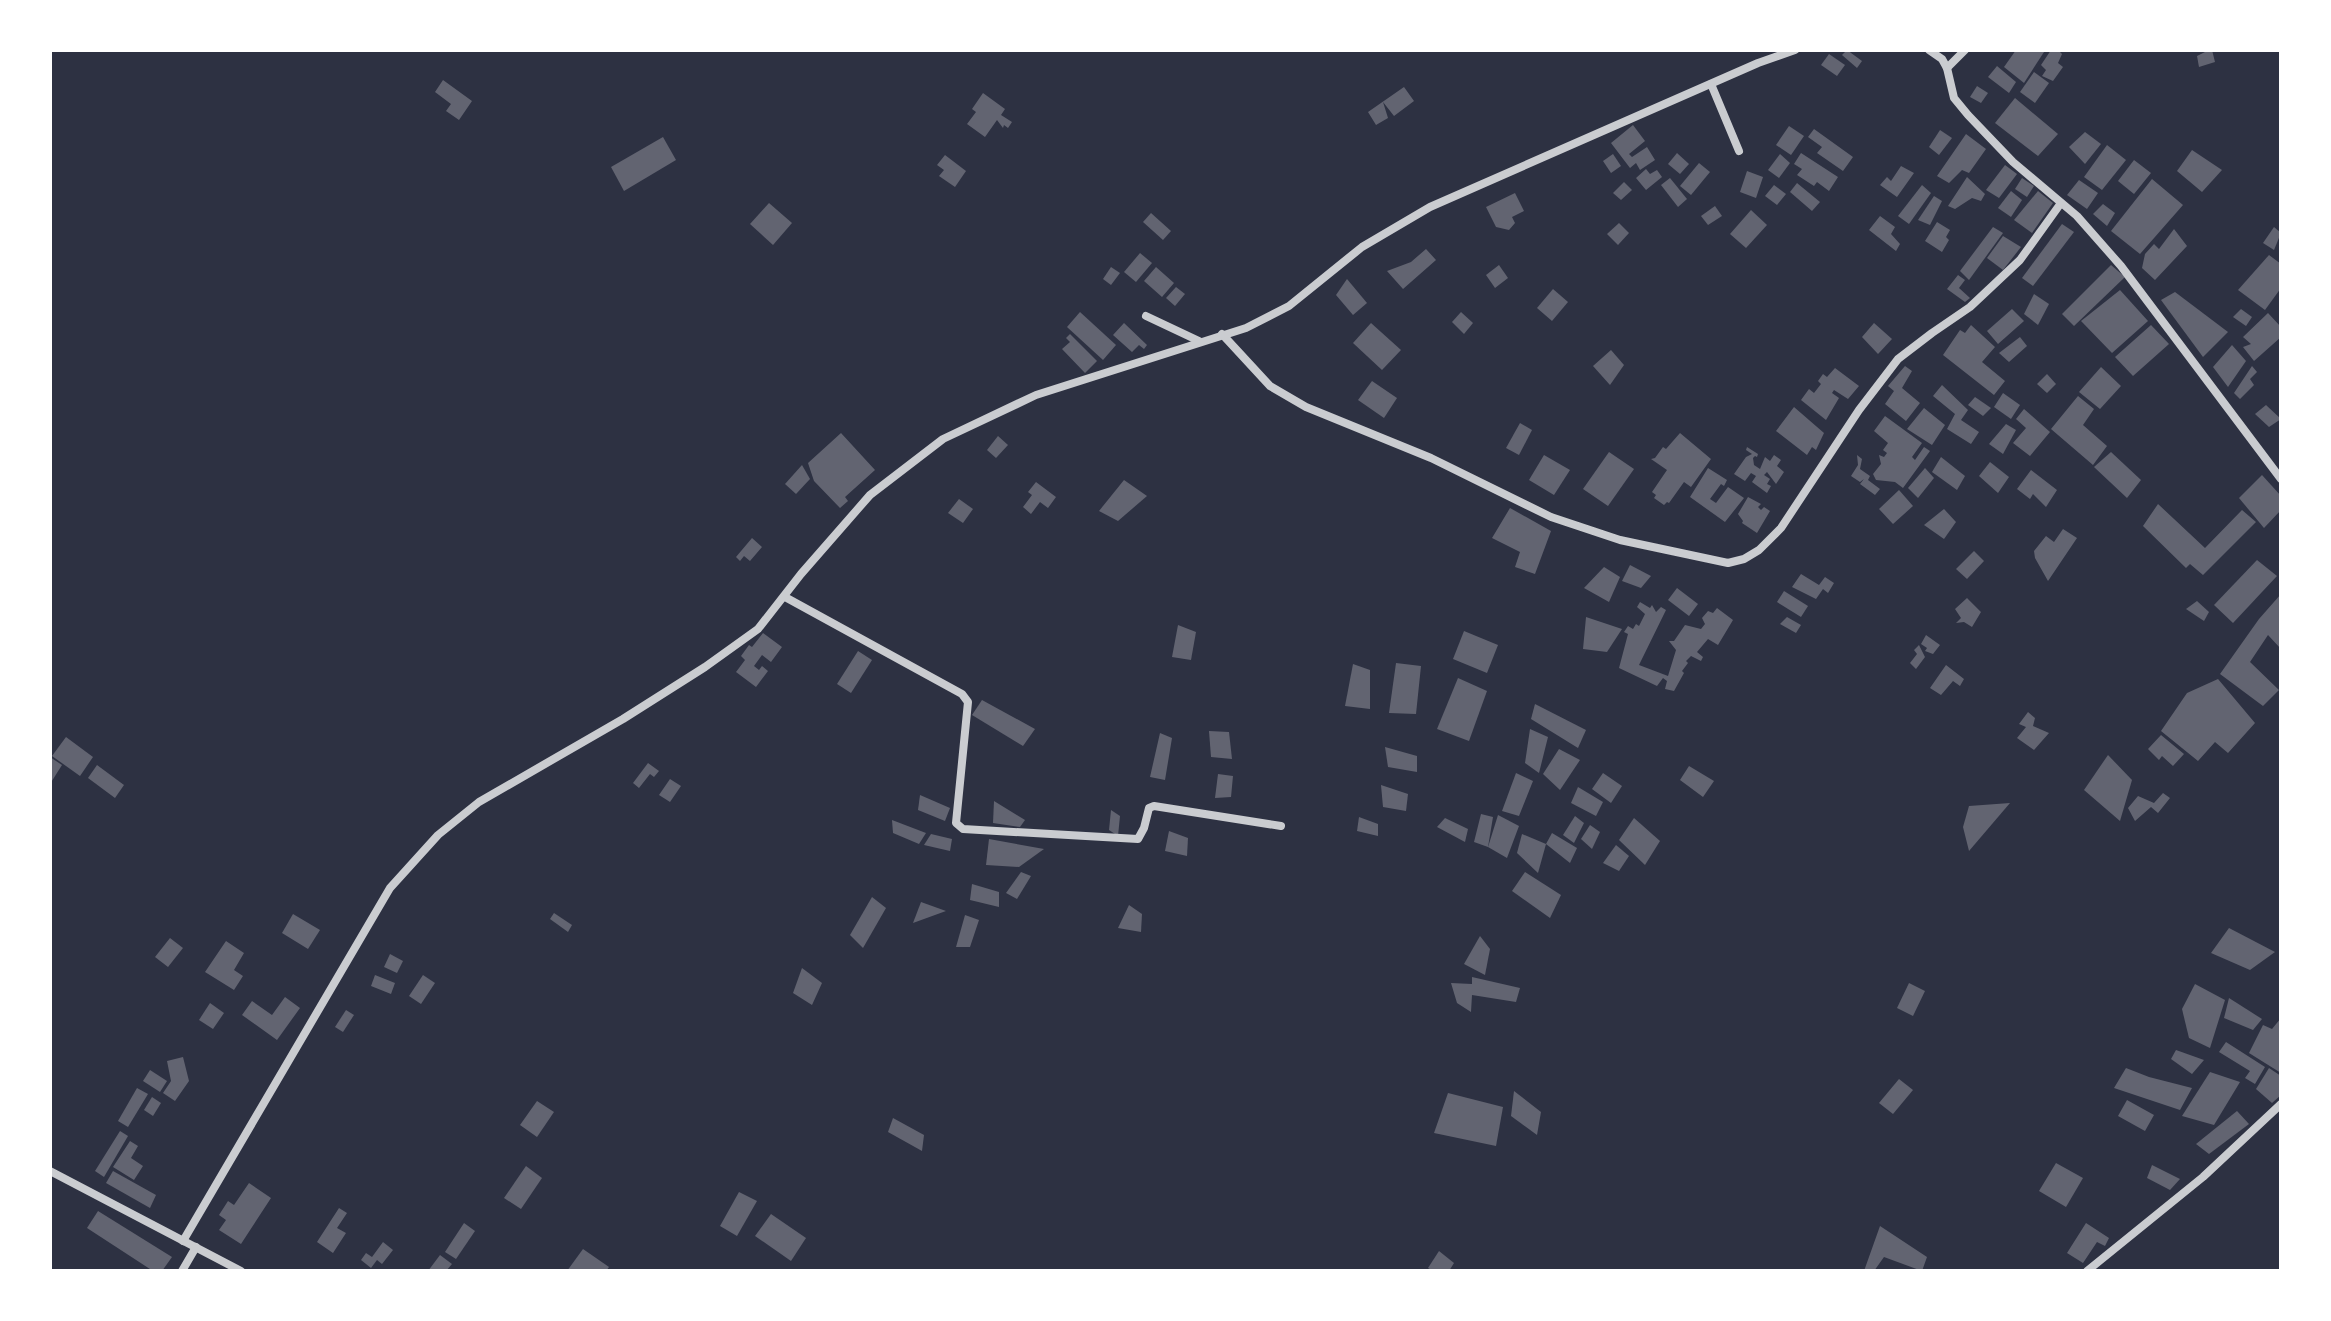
<svg xmlns="http://www.w3.org/2000/svg" width="2331" height="1321" font-family="Inter,sans-serif">
  <style>
    .building { fill: #626471 }
    .lines { fill: none; stroke-linecap: round; stroke-linejoin: round }
    .minor { stroke: #caccd0; stroke-width: 8 }
  </style>
  <rect width="100%" height="100%" fill="#2d3142"/>
  <g class="building">
    <polygon points="1847,50 1862,61 1857,68 1842,55"/>
    <polygon points="2016,50 2044,52 2024,83 2004,67"/>
    <polygon points="2051,50 2058,50 2062,54 2058,63 2063,67 2053,81 2042,76 2046,70 2041,65"/>
    <polygon points="2209,50 2212,50 2215,62 2199,67 2197,56"/>
    <polygon points="1829,54 1845,65 1837,76 1821,65"/>
    <polygon points="1997,66 2016,82 2009,93 1988,77"/>
    <polygon points="2034,72 2049,83 2035,103 2020,92"/>
    <polygon points="443,80 472,101 459,120 446,111 451,104 435,92"/>
    <polygon points="1977,86 1988,93 1981,103 1970,97"/>
    <polygon points="1404,87 1414,101 1394,116 1383,102 1388,118 1376,125 1368,112"/>
    <polygon points="983,93 1005,109 1001,115 1012,122 1008,128 1004,125 1003,128 997,120 985,137 967,124 976,112 972,109"/>
    <polygon points="2015,98 2058,134 2038,156 1995,123"/>
    <polygon points="1633,125 1645,141 1629,154 1632,157 1647,147 1655,160 1640,170 1636,163 1630,168 1611,143"/>
    <polygon points="1789,126 1804,136 1791,155 1776,145"/>
    <polygon points="1814,129 1853,157 1843,171 1817,153 1822,147 1808,137"/>
    <polygon points="1940,130 1952,138 1939,155 1929,147"/>
    <polygon points="2085,132 2101,144 2085,164 2069,147"/>
    <polygon points="1966,134 1986,149 1969,173 1962,170 1949,183 1937,176"/>
    <polygon points="663,137 676,160 624,191 611,167"/>
    <polygon points="2107,145 2126,160 2102,190 2084,177"/>
    <polygon points="2192,150 2222,170 2202,192 2177,171"/>
    <polygon points="1677,153 1689,164 1680,174 1668,164"/>
    <polygon points="1801,153 1838,177 1829,191 1817,182 1814,186 1797,175 1802,169 1794,164"/>
    <polygon points="1613,154 1621,166 1611,173 1603,161"/>
    <polygon points="1780,154 1790,163 1779,178 1768,170"/>
    <polygon points="945,155 966,171 955,187 939,176 944,170 937,165"/>
    <polygon points="2134,160 2151,173 2134,194 2118,181"/>
    <polygon points="1699,163 1710,172 1691,195 1680,186"/>
    <polygon points="2005,165 2017,174 1999,198 1986,190"/>
    <polygon points="1901,166 1914,173 1897,197 1880,185 1887,177 1891,181"/>
    <polygon points="1646,169 1650,174 1657,170 1662,177 1646,190 1636,178"/>
    <polygon points="1747,171 1763,177 1756,198 1740,192"/>
    <polygon points="1967,177 1985,194 1981,201 1972,198 1955,209 1948,206"/>
    <polygon points="1670,178 1687,199 1678,207 1661,185"/>
    <polygon points="2022,178 2034,186 2027,197 2015,189"/>
    <polygon points="2152,179 2183,205 2140,254 2111,231"/>
    <polygon points="2079,180 2098,193 2087,209 2067,195"/>
    <polygon points="1624,182 1632,190 1621,200 1613,193"/>
    <polygon points="1797,183 1820,202 1812,211 1790,192"/>
    <polygon points="1774,185 1786,194 1777,205 1765,196"/>
    <polygon points="1922,185 1931,193 1909,224 1898,216"/>
    <polygon points="2011,191 2022,200 2011,217 1998,208"/>
    <polygon points="2038,191 2053,203 2032,233 2014,220"/>
    <polygon points="1515,193 1524,211 1512,217 1515,223 1509,230 1496,227 1486,207"/>
    <polygon points="1934,196 1942,201 1930,225 1918,220"/>
    <polygon points="769,203 792,223 773,245 750,224"/>
    <polygon points="2103,204 2115,213 2107,226 2093,214"/>
    <polygon points="1715,206 1722,216 1708,225 1701,216"/>
    <polygon points="1751,210 1767,225 1746,248 1730,234"/>
    <polygon points="1151,213 1171,231 1163,240 1143,222"/>
    <polygon points="1880,216 1895,227 1891,234 1900,244 1896,251 1869,230"/>
    <polygon points="1937,222 1950,230 1946,237 1949,240 1942,252 1925,241"/>
    <polygon points="1619,223 1629,233 1618,245 1607,234"/>
    <polygon points="2062,224 2074,232 2033,286 2022,278"/>
    <polygon points="1993,227 2003,233 1969,280 1960,271"/>
    <polygon points="2274,227 2281,233 2274,250 2263,243"/>
    <polygon points="2174,229 2187,246 2155,280 2142,268 2145,254 2154,244 2159,249"/>
    <polygon points="2003,236 2021,247 2003,270 1987,258"/>
    <polygon points="1426,249 1436,260 1403,289 1387,271 1411,262"/>
    <polygon points="1140,253 1152,263 1136,282 1124,272"/>
    <polygon points="2269,255 2281,264 2281,288 2265,310 2238,290"/>
    <polygon points="1499,265 1508,278 1495,288 1486,275"/>
    <polygon points="2111,265 2125,277 2074,326 2062,314"/>
    <polygon points="1111,267 1120,273 1111,285 1103,279"/>
    <polygon points="1156,267 1174,283 1162,297 1144,281"/>
    <polygon points="1958,275 1965,280 1959,288 1970,298 1965,302 1947,289"/>
    <polygon points="1347,279 1367,303 1353,315 1336,295"/>
    <polygon points="1176,287 1185,294 1175,306 1166,298"/>
    <polygon points="1553,289 1568,302 1552,321 1537,308"/>
    <polygon points="2120,290 2148,321 2112,353 2081,321"/>
    <polygon points="2175,292 2228,332 2203,357 2161,300"/>
    <polygon points="2034,294 2049,304 2038,325 2024,314"/>
    <polygon points="2012,309 2024,321 1998,344 1987,331"/>
    <polygon points="2241,309 2252,317 2246,326 2233,317"/>
    <polygon points="1080,312 1116,345 1103,360 1067,327"/>
    <polygon points="1461,312 1473,323 1464,334 1452,322"/>
    <polygon points="2268,313 2281,327 2281,337 2254,361 2243,347 2251,344 2243,337"/>
    <polygon points="1124,323 1147,345 1144,349 1139,345 1132,352 1113,335"/>
    <polygon points="1371,323 1401,350 1382,370 1353,343"/>
    <polygon points="1874,323 1892,339 1878,354 1862,337"/>
    <polygon points="1971,325 1995,347 1982,362 2005,381 1994,395 1943,355 1960,330 1965,333"/>
    <polygon points="2151,325 2169,344 2133,376 2115,357"/>
    <polygon points="1070,334 1097,361 1085,373 1062,349 1070,342 1066,338"/>
    <polygon points="2020,337 2027,346 2009,362 1999,353"/>
    <polygon points="2232,345 2246,361 2228,387 2213,367"/>
    <polygon points="1611,350 1624,365 1610,385 1593,366"/>
    <polygon points="1905,366 1912,371 1902,388 1920,403 1906,421 1885,404 1894,391 1888,386"/>
    <polygon points="2252,366 2257,372 2250,379 2254,385 2240,399 2234,393"/>
    <polygon points="2101,367 2121,386 2100,409 2079,392"/>
    <polygon points="1835,368 1859,386 1848,399 1834,390 1832,393 1839,398 1826,420 1801,400 1809,389 1814,393 1821,384 1818,381 1823,374 1827,377"/>
    <polygon points="2047,374 2056,384 2047,393 2037,384"/>
    <polygon points="1372,381 1397,398 1384,418 1358,400"/>
    <polygon points="1942,385 1968,410 1961,420 1979,432 1971,444 1947,429 1955,414 1933,396"/>
    <polygon points="2003,393 2020,405 2011,419 1994,407"/>
    <polygon points="2078,396 2094,409 2083,425 2107,446 2093,465 2051,429"/>
    <polygon points="1975,397 1991,408 1983,416 1968,405"/>
    <polygon points="2266,405 2281,419 2269,427 2255,414"/>
    <polygon points="1794,407 1824,433 1816,450 1812,447 1807,455 1776,431"/>
    <polygon points="1924,408 1945,425 1932,445 1907,429"/>
    <polygon points="2024,409 2050,432 2030,456 2013,443 2026,428 2016,419"/>
    <polygon points="1885,416 1922,443 1912,457 1915,460 1924,447 1930,451 1903,488 1895,482 1876,480 1873,474 1881,464 1879,455 1884,457 1887,453 1883,450 1888,443 1874,431"/>
    <polygon points="1520,423 1532,430 1519,455 1506,448"/>
    <polygon points="2006,424 2016,430 2003,454 1989,444"/>
    <polygon points="841,433 875,470 845,497 848,501 840,508 814,481 808,463"/>
    <polygon points="1680,433 1711,459 1691,487 1684,482 1669,503 1667,502 1664,505 1654,498 1656,495 1652,492 1667,470 1651,459 1655,458 1663,447 1666,449"/>
    <polygon points="998,436 1008,445 996,458 987,450"/>
    <polygon points="1747,447 1758,454 1757,457 1755,456 1753,458 1754,465 1760,469 1765,457 1770,461 1774,455 1781,460 1777,466 1784,472 1776,484 1767,472 1764,475 1770,479 1767,484 1771,486 1767,493 1752,482 1756,476 1751,473 1745,481 1734,474 1746,457 1752,454 1746,450"/>
    <polygon points="1609,452 1634,469 1608,506 1583,489"/>
    <polygon points="2111,452 2141,480 2127,498 2094,467"/>
    <polygon points="1544,455 1570,470 1554,495 1529,480"/>
    <polygon points="1857,455 1862,459 1860,469 1870,476 1868,480 1880,489 1875,495 1860,484 1864,479 1860,482 1851,476 1858,465"/>
    <polygon points="1941,457 1965,476 1957,490 1932,472"/>
    <polygon points="1990,462 2009,477 1998,493 1979,476"/>
    <polygon points="802,465 810,479 796,494 785,484"/>
    <polygon points="1708,468 1727,480 1724,486 1721,484 1710,499 1716,503 1728,487 1744,498 1725,522 1690,497"/>
    <polygon points="1925,468 1934,478 1918,498 1908,488"/>
    <polygon points="2031,470 2057,490 2046,507 2033,494 2030,499 2017,489"/>
    <polygon points="2262,475 2281,496 2281,510 2264,528 2239,498"/>
    <polygon points="1124,480 1147,496 1118,521 1099,511"/>
    <polygon points="1036,482 1056,497 1048,508 1040,502 1031,514 1023,507 1032,495 1028,492"/>
    <polygon points="1899,490 1913,506 1893,524 1879,509"/>
    <polygon points="1748,497 1761,504 1758,507 1761,510 1764,507 1770,511 1757,533 1742,523 1743,521 1738,514"/>
    <polygon points="959,499 973,509 963,523 948,513"/>
    <polygon points="2158,504 2205,548 2242,510 2256,522 2203,575 2190,564 2186,568 2143,526"/>
    <polygon points="1510,508 1551,531 1535,574 1515,567 1520,552 1492,538"/>
    <polygon points="1944,509 1956,522 1944,539 1924,525"/>
    <polygon points="2063,529 2077,538 2048,581 2035,558 2034,551 2046,536 2054,542"/>
    <polygon points="752,538 762,547 750,561 744,556 740,561 736,557"/>
    <polygon points="1974,551 1984,561 1967,579 1956,569"/>
    <polygon points="2257,560 2277,576 2233,623 2214,605"/>
    <polygon points="1630,565 1651,576 1641,588 1622,581"/>
    <polygon points="1604,567 1620,577 1609,602 1584,588"/>
    <polygon points="1801,574 1819,585 1825,577 1834,583 1828,593 1823,589 1816,599 1792,587"/>
    <polygon points="1677,588 1698,604 1689,616 1668,600"/>
    <polygon points="1784,591 1808,606 1801,617 1777,602"/>
    <polygon points="2281,594 2281,649 2268,635 2250,662 2279,690 2263,706 2220,674 2259,619"/>
    <polygon points="1967,598 1981,612 1972,627 1964,622 1956,623 1961,618 1955,609"/>
    <polygon points="2197,601 2209,612 2204,621 2186,609"/>
    <polygon points="1640,602 1650,608 1652,605 1656,612 1661,607 1666,610 1639,665 1668,676 1676,650 1669,641 1674,641 1685,625 1701,629 1705,624 1702,618 1708,611 1713,613 1717,608 1733,620 1718,645 1708,639 1697,652 1703,657 1701,661 1691,656 1686,661 1688,663 1682,671 1684,673 1674,691 1665,689 1667,681 1663,678 1657,686 1619,668 1628,634 1624,632 1628,626 1633,629 1636,624 1639,626 1645,614 1637,607"/>
    <polygon points="1586,617 1622,629 1607,652 1583,649"/>
    <polygon points="1787,617 1801,625 1796,633 1780,624"/>
    <polygon points="1178,625 1196,632 1191,660 1172,657"/>
    <polygon points="1464,631 1498,645 1487,673 1453,659"/>
    <polygon points="763,633 782,647 771,662 762,655 754,666 759,670 762,666 768,671 756,687 736,672 745,660 741,656 749,645 752,647"/>
    <polygon points="1926,635 1940,645 1933,654 1925,651 1927,648 1921,644"/>
    <polygon points="1919,645 1925,657 1916,669 1910,663 1917,654 1914,650"/>
    <polygon points="858,651 872,660 851,693 837,684"/>
    <polygon points="1396,663 1421,666 1416,714 1389,713"/>
    <polygon points="1353,664 1370,670 1370,709 1345,706"/>
    <polygon points="1946,665 1964,679 1960,686 1953,681 1941,695 1930,688"/>
    <polygon points="1458,678 1487,691 1469,741 1437,729"/>
    <polygon points="2218,679 2255,723 2228,753 2215,742 2198,761 2161,731 2187,693"/>
    <polygon points="982,700 1035,729 1023,746 972,715"/>
    <polygon points="1535,704 1586,730 1578,748 1531,719"/>
    <polygon points="2028,712 2035,718 2033,726 2049,733 2034,750 2017,738 2026,727 2019,724"/>
    <polygon points="1530,729 1548,737 1539,773 1525,763"/>
    <polygon points="1209,731 1229,732 1232,759 1211,757"/>
    <polygon points="1160,733 1172,738 1165,780 1150,777"/>
    <polygon points="2161,735 2184,754 2173,766 2162,756 2159,760 2148,749"/>
    <polygon points="66,737 93,757 80,776 52,756"/>
    <polygon points="1385,747 1417,756 1417,772 1388,767"/>
    <polygon points="1559,749 1580,760 1560,790 1543,774"/>
    <polygon points="2108,755 2132,780 2120,821 2084,790"/>
    <polygon points="50,757 62,765 50,784"/>
    <polygon points="648,763 659,771 654,777 650,774 639,788 633,783"/>
    <polygon points="97,765 124,785 115,798 88,778"/>
    <polygon points="1689,766 1714,781 1703,797 1680,780"/>
    <polygon points="1516,773 1533,781 1519,816 1502,811"/>
    <polygon points="1603,773 1622,786 1611,803 1592,789"/>
    <polygon points="1218,774 1233,776 1231,797 1215,798"/>
    <polygon points="670,779 681,786 670,802 659,795"/>
    <polygon points="1381,785 1408,794 1406,811 1383,807"/>
    <polygon points="1578,787 1603,802 1596,816 1571,803"/>
    <polygon points="2163,793 2170,798 2158,813 2151,807 2135,821 2128,808 2138,796 2154,803"/>
    <polygon points="920,795 950,808 945,821 918,810"/>
    <polygon points="994,801 1025,820 1020,827 993,823"/>
    <polygon points="2010,803 1969,851 1963,827 1969,806"/>
    <polygon points="1111,810 1120,816 1118,836 1109,830"/>
    <polygon points="1481,814 1493,817 1488,847 1474,842"/>
    <polygon points="1498,815 1519,826 1507,858 1488,847"/>
    <polygon points="1575,816 1584,823 1574,843 1563,835"/>
    <polygon points="1359,817 1378,824 1378,836 1357,831"/>
    <polygon points="1445,818 1468,829 1465,842 1437,827"/>
    <polygon points="1634,818 1660,841 1645,865 1619,840"/>
    <polygon points="892,820 926,833 919,844 893,833"/>
    <polygon points="1590,825 1600,832 1592,849 1581,839"/>
    <polygon points="1169,831 1188,838 1187,856 1165,851"/>
    <polygon points="1552,833 1577,848 1570,863 1546,844"/>
    <polygon points="931,834 952,839 950,851 924,845"/>
    <polygon points="1522,834 1546,844 1538,873 1517,853"/>
    <polygon points="989,839 1044,849 1019,867 986,865"/>
    <polygon points="1616,845 1629,856 1619,871 1603,863"/>
    <polygon points="1021,872 1031,876 1017,899 1006,893"/>
    <polygon points="1525,872 1561,895 1550,918 1512,891"/>
    <polygon points="972,884 999,892 999,907 970,900"/>
    <polygon points="872,897 886,908 863,948 850,935"/>
    <polygon points="921,902 946,911 913,923"/>
    <polygon points="1129,905 1142,914 1141,932 1118,928"/>
    <polygon points="554,913 572,925 568,932 550,919"/>
    <polygon points="293,914 320,930 308,949 282,933"/>
    <polygon points="965,915 979,920 970,947 956,947"/>
    <polygon points="2229,928 2275,952 2250,970 2211,953"/>
    <polygon points="1480,936 1490,949 1485,975 1464,964"/>
    <polygon points="170,938 183,948 168,967 155,957"/>
    <polygon points="226,941 244,953 234,970 243,976 234,990 205,972"/>
    <polygon points="390,954 403,961 397,973 384,967"/>
    <polygon points="802,968 822,983 812,1005 793,993"/>
    <polygon points="375,975 395,983 391,994 371,986"/>
    <polygon points="423,975 435,983 421,1004 409,996"/>
    <polygon points="1472,977 1520,988 1516,1002 1472,995 1471,1012 1457,1003 1451,983 1472,984"/>
    <polygon points="1909,983 1925,991 1913,1016 1897,1008"/>
    <polygon points="2195,984 2225,1000 2210,1048 2189,1038 2182,1009"/>
    <polygon points="285,997 300,1008 277,1040 242,1015 252,1001 272,1015"/>
    <polygon points="2229,998 2262,1019 2253,1030 2224,1018"/>
    <polygon points="210,1003 224,1013 213,1029 199,1020"/>
    <polygon points="346,1010 354,1015 343,1032 335,1027"/>
    <polygon points="2281,1018 2281,1073 2249,1053 2263,1025 2272,1029"/>
    <polygon points="2226,1042 2265,1067 2255,1084 2245,1078 2250,1071 2219,1052"/>
    <polygon points="2176,1050 2204,1060 2192,1074 2171,1059"/>
    <polygon points="183,1057 189,1081 175,1101 163,1093 171,1081 167,1061"/>
    <polygon points="2126,1068 2149,1077 2192,1088 2180,1110 2114,1088"/>
    <polygon points="2269,1068 2281,1076 2281,1095 2272,1103 2256,1089"/>
    <polygon points="150,1070 167,1081 160,1092 143,1081"/>
    <polygon points="2210,1072 2240,1082 2214,1125 2182,1116"/>
    <polygon points="1899,1079 1913,1090 1893,1114 1879,1103"/>
    <polygon points="137,1088 148,1094 128,1127 118,1121"/>
    <polygon points="1514,1091 1541,1112 1537,1135 1511,1116"/>
    <polygon points="1448,1093 1503,1107 1496,1146 1434,1133"/>
    <polygon points="152,1097 161,1103 153,1116 144,1110"/>
    <polygon points="2127,1100 2154,1115 2145,1131 2118,1116"/>
    <polygon points="537,1101 554,1112 537,1137 520,1125"/>
    <polygon points="2237,1111 2249,1124 2209,1154 2196,1144"/>
    <polygon points="893,1118 924,1135 922,1151 888,1132"/>
    <polygon points="120,1131 128,1136 104,1177 95,1171"/>
    <polygon points="130,1141 138,1146 131,1158 143,1166 134,1180 113,1167"/>
    <polygon points="2056,1163 2083,1178 2066,1207 2039,1191"/>
    <polygon points="2152,1165 2180,1179 2170,1190 2147,1178"/>
    <polygon points="526,1166 542,1178 521,1209 504,1198"/>
    <polygon points="113,1171 156,1195 150,1208 106,1183"/>
    <polygon points="249,1183 271,1198 241,1244 219,1230 226,1220 219,1215 228,1201 234,1205"/>
    <polygon points="739,1192 757,1201 737,1236 720,1226"/>
    <polygon points="339,1208 347,1213 337,1228 346,1233 333,1253 317,1242"/>
    <polygon points="98,1211 172,1257 162,1271 153,1271 87,1228"/>
    <polygon points="771,1214 806,1238 791,1261 755,1236"/>
    <polygon points="464,1223 475,1231 456,1259 445,1252"/>
    <polygon points="2086,1223 2109,1238 2105,1246 2097,1242 2083,1263 2067,1253"/>
    <polygon points="1880,1226 1927,1257 1922,1271 1884,1257 1874,1271 1864,1271"/>
    <polygon points="383,1242 393,1250 382,1264 377,1260 371,1268 361,1260 366,1253 372,1257"/>
    <polygon points="583,1249 609,1267 606,1271 567,1271"/>
    <polygon points="1439,1251 1454,1263 1449,1271 1433,1271 1428,1268"/>
    <polygon points="440,1255 452,1264 446,1271 428,1271"/>
  </g>
  <g class="lines">
    <g class="minor">
      <polyline points="1929,50 1942,59 1947,68 1954,98 1968,115 2013,162 2077,216 2121,266 2281,479"/>
      <polyline points="1947,68 1965,50"/>
      <polyline points="1711,84 1739,151"/>
      <polyline points="1146,316 1199,341"/>
      <polyline points="1222,334 1270,386 1306,407 1431,458 1551,517 1620,540 1728,563 1744,559 1759,550 1781,528 1859,410 1898,359 1932,333 1970,307 2020,260 2061,203"/>
      <polyline points="785,597 962,694 968,702 956,823 963,829 1138,839 1144,828 1149,808 1154,806 1281,826"/>
      <polyline points="50,1171 241,1271"/>
      <polyline points="183,1241 390,888 438,835 479,802 623,719 705,667 758,629 801,574 870,495 943,439 1036,395 1246,328 1289,306 1362,247 1430,207 1758,63 1795,50"/>
      <polyline points="182,1271 196,1247"/>
      <polyline points="2087,1271 2203,1177 2281,1104"/>
    </g>
  </g>
  <rect width="2331" height="1321" fill="none" stroke="#ffffff" stroke-width="104"/>
</svg>
